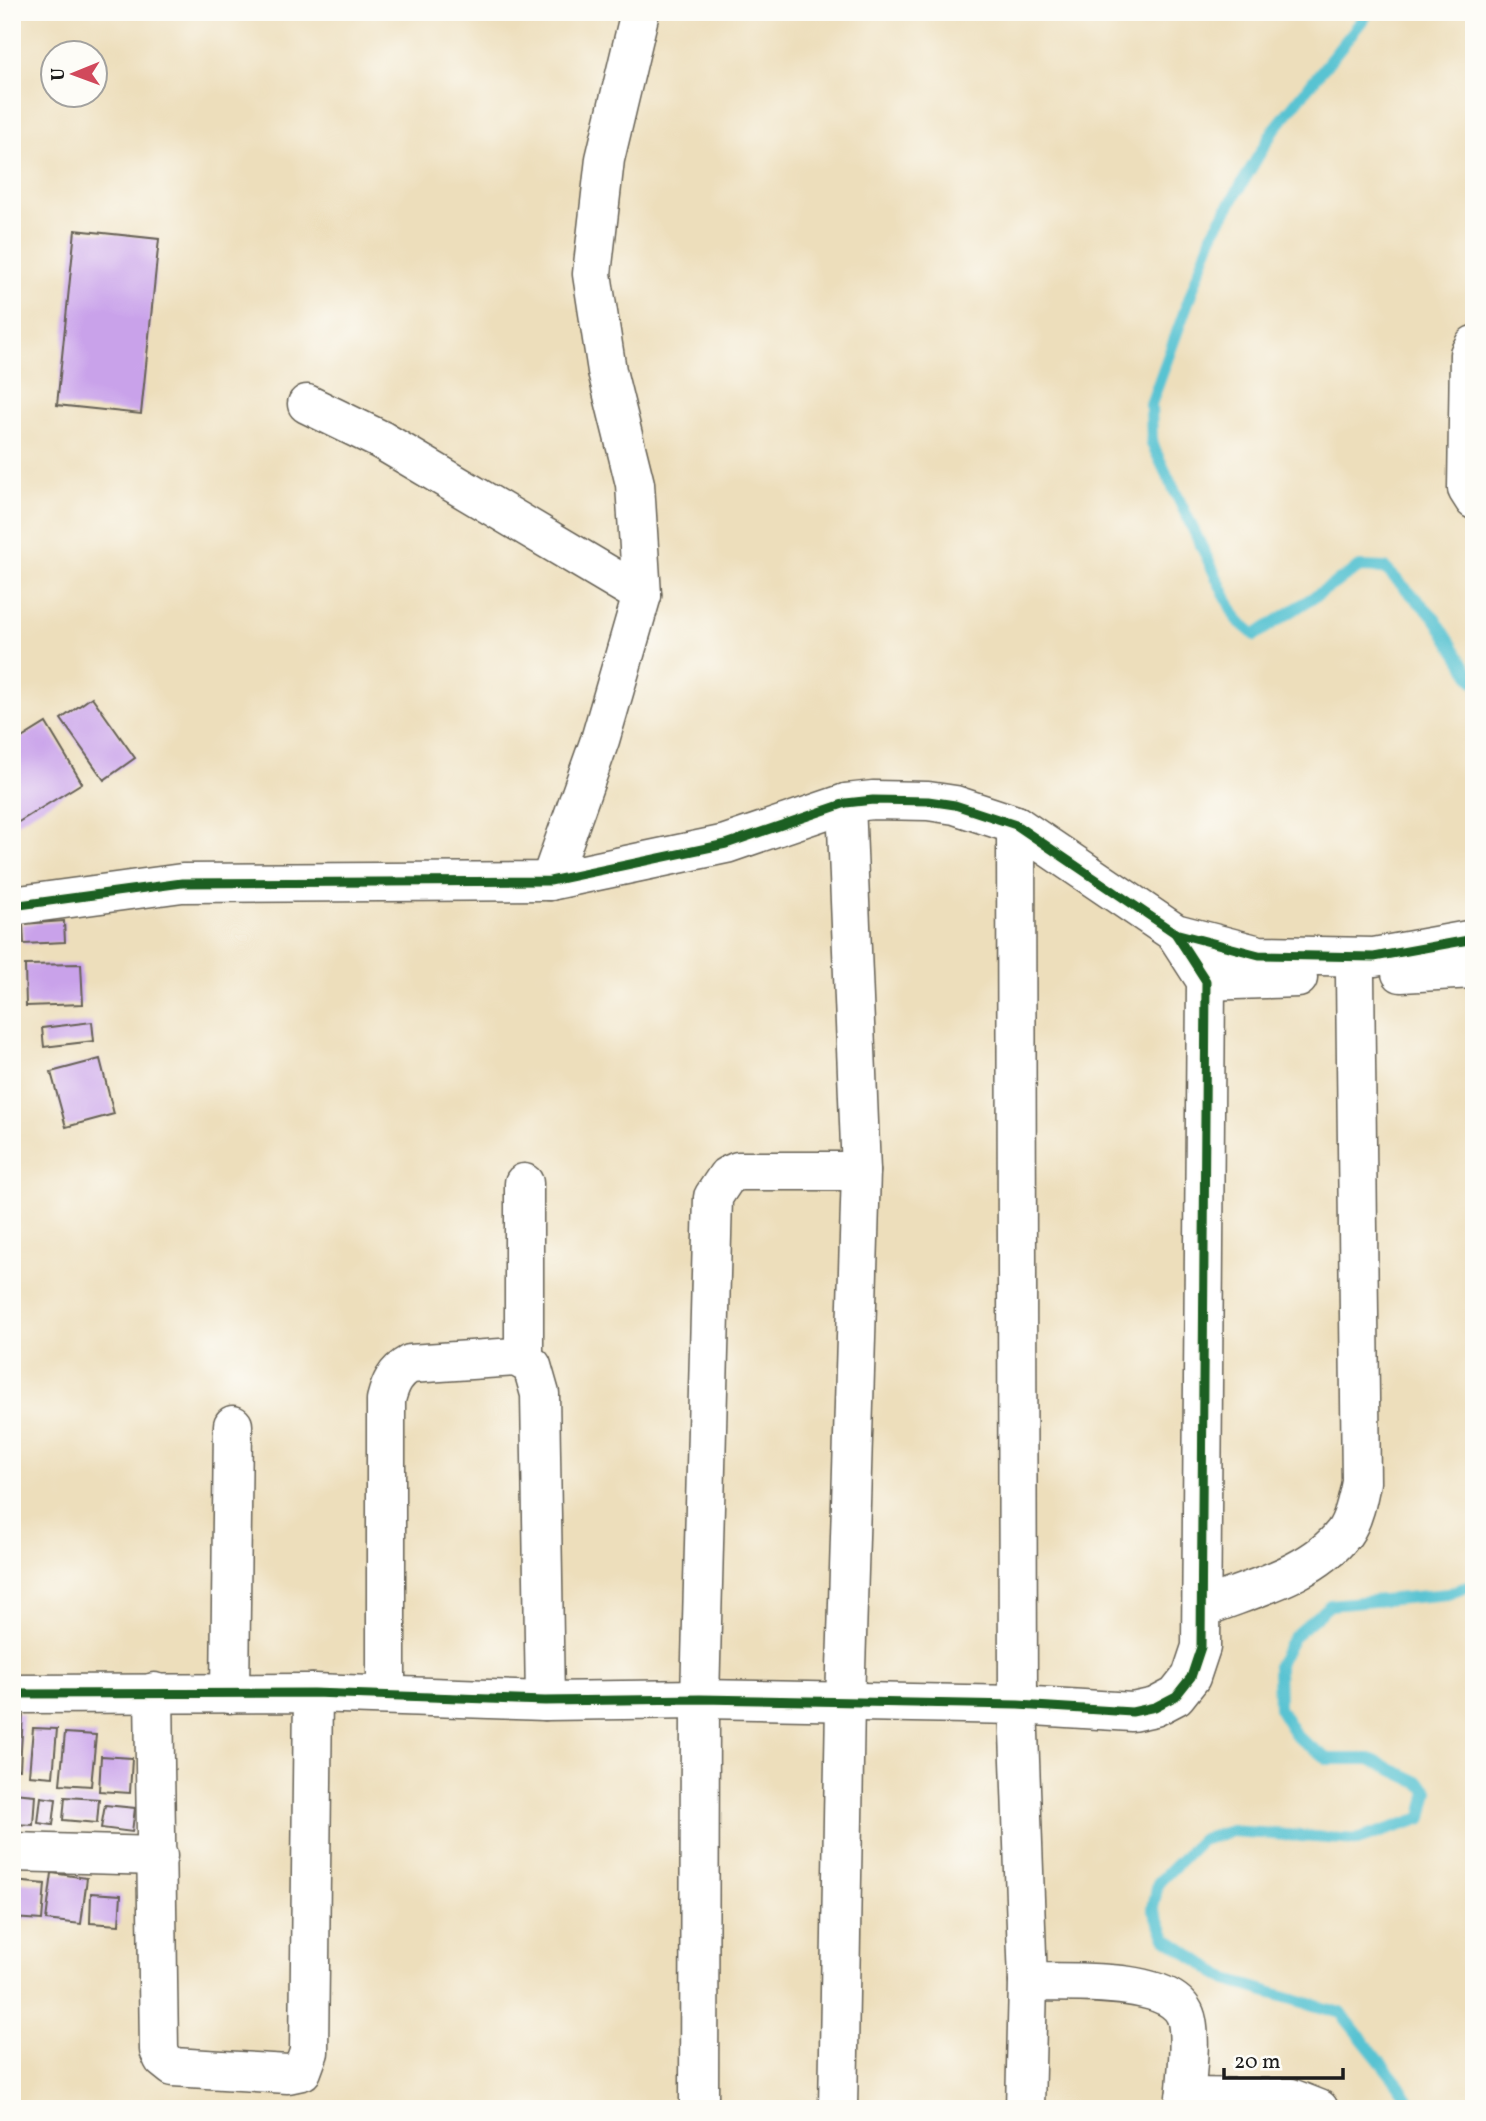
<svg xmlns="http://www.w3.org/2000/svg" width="1486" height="2121" font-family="Vollkorn,serif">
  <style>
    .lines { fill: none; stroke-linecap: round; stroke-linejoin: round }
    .stream { stroke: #58c3d2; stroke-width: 12 }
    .building { fill: #c9a2ea }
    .minor-casing { stroke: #656054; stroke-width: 41 }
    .minor { stroke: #fff; stroke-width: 38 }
    .cycleway-casing { stroke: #fdfcf7; stroke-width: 13 }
    .cycleway { stroke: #1b5e20; stroke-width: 9 }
  </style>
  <rect width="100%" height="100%" fill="#fdfcf7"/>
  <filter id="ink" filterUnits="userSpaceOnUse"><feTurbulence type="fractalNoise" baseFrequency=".0143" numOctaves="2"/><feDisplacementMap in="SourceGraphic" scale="14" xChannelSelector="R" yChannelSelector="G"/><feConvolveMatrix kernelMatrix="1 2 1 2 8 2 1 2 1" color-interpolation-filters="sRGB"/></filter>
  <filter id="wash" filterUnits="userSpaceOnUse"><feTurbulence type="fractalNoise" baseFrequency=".00686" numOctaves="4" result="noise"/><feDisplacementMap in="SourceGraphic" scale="28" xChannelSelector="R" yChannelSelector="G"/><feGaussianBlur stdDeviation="1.57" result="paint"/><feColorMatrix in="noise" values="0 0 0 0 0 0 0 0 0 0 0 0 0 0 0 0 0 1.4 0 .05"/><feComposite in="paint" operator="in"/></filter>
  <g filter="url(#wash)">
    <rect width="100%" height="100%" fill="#eddebb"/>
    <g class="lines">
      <g class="stream">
        <polyline points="1369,12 1273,131 1213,233 1151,404 1152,444 1237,620 1255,635 1360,567 1385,568 1435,618 1474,681"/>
        <polyline points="1414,2109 1399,2085 1341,2013 1227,1980 1166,1938 1153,1908 1158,1883 1201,1840 1231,1831 1357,1840 1422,1818 1428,1791 1420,1783 1370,1759 1328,1759 1297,1737 1279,1708 1278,1665 1294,1636 1330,1605 1448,1594 1474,1584"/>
      </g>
    </g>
    <g id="blocks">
      <g class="building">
        <polygon points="75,230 159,239 141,414 57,405"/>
        <polygon points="92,697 135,758 104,780 61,719"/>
        <polygon points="46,723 82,783 12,826 12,744"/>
        <polygon points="64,921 65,942 24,944 23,924"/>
        <polygon points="81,964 83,1004 26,1006 25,965"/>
        <polygon points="92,1022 94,1041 44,1047 42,1028"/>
        <polygon points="100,1059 114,1114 66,1127 51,1072"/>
        <polygon points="12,1713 23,1714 20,1769 12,1769"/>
        <polygon points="33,1728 57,1729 53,1777 29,1775"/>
        <polygon points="65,1733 96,1735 91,1786 60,1784"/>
        <polygon points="101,1756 132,1758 130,1793 99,1791"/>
        <polygon points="12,1793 35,1795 33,1825 12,1824"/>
        <polygon points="41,1797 56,1799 53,1825 38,1823"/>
        <polygon points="65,1797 99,1799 97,1823 63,1820"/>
        <polygon points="105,1805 135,1808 132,1832 101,1828"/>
        <polygon points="52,1873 87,1878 81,1924 46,1920"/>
        <polygon points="13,1881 45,1884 42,1920 12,1918"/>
        <polygon points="91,1893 121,1895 119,1925 90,1923"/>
      </g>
    </g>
  </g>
  <g filter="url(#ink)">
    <use href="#blocks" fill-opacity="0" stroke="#656054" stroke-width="2"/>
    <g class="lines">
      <defs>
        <g id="minor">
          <polyline points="1474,345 1469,354 1467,489 1474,500"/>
          <polyline points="307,404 381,440 642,595"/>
          <polyline points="1016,825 1018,1705 1028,1982 1025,2109"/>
          <polyline points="550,881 600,740 642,595 635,484 607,371 592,274 605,159 640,12"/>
          <polyline points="12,906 182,883 550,881 726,844 846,803 873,800 928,801 955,805 1016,825 1175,933 1259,955 1374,957 1474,939"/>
          <polyline points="1401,973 1474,969"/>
          <polyline points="1206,981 1298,978"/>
          <polyline points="524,1361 524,1183"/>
          <path d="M1203,1608c46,-19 109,-33 141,-75 10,-14 14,-35 17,-51l-6,-506"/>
          <polyline points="154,1692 159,2050 163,2059 173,2067 288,2074 302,2071 309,2052 313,1693"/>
          <polyline points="12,1694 313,1693 545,1701 700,1699 1018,1705 1132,1712 1155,1707 1176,1696 1191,1677 1201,1647 1206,981 1175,933"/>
          <polyline points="230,1694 233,1425"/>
          <path d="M386,1694v-294c4,-16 9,-28 24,-36l106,-7 16,9 8,28 5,307"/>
          <polyline points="12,1852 158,1856"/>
          <path d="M1028,1982c38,2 150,-8 159,39 5,25 -2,62 -2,88"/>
          <polyline points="1185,2097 1291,2098 1319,2109"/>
          <polyline points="699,2109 700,1699 713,1197 727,1176 738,1171 861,1171"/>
          <polyline points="838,2109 845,1703 861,1171 846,803"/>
        </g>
      </defs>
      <use href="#minor" class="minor-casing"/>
      <use href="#minor" class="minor"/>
      <defs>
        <g id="cycleway">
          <polyline points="12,906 182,883 550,881 726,844 846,803 873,800 928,801 955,805 1016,825 1175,933 1259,955 1374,957 1474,939"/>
          <polyline points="12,1694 313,1693 545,1701 700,1699 1018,1705 1132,1712 1155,1707 1176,1696 1191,1677 1201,1647 1206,981 1175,933"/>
        </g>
      </defs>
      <use href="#cycleway" class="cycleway-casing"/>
      <use href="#cycleway" class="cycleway"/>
    </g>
  </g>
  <rect width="1486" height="2121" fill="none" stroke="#fdfcf7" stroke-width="42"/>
  <g transform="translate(74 74) rotate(269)"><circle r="33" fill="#fdfcf7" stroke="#a3a29f" stroke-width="2"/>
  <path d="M0-5L12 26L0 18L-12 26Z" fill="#d1495b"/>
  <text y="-10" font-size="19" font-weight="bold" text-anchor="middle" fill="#1c1c1c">U</text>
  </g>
  <path d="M1224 2068v10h119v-10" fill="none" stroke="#1c1c1c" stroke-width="3.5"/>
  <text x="1234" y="2068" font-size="21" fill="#1c1c1c" stroke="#fdfcf7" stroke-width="5" paint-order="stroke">20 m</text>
</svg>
